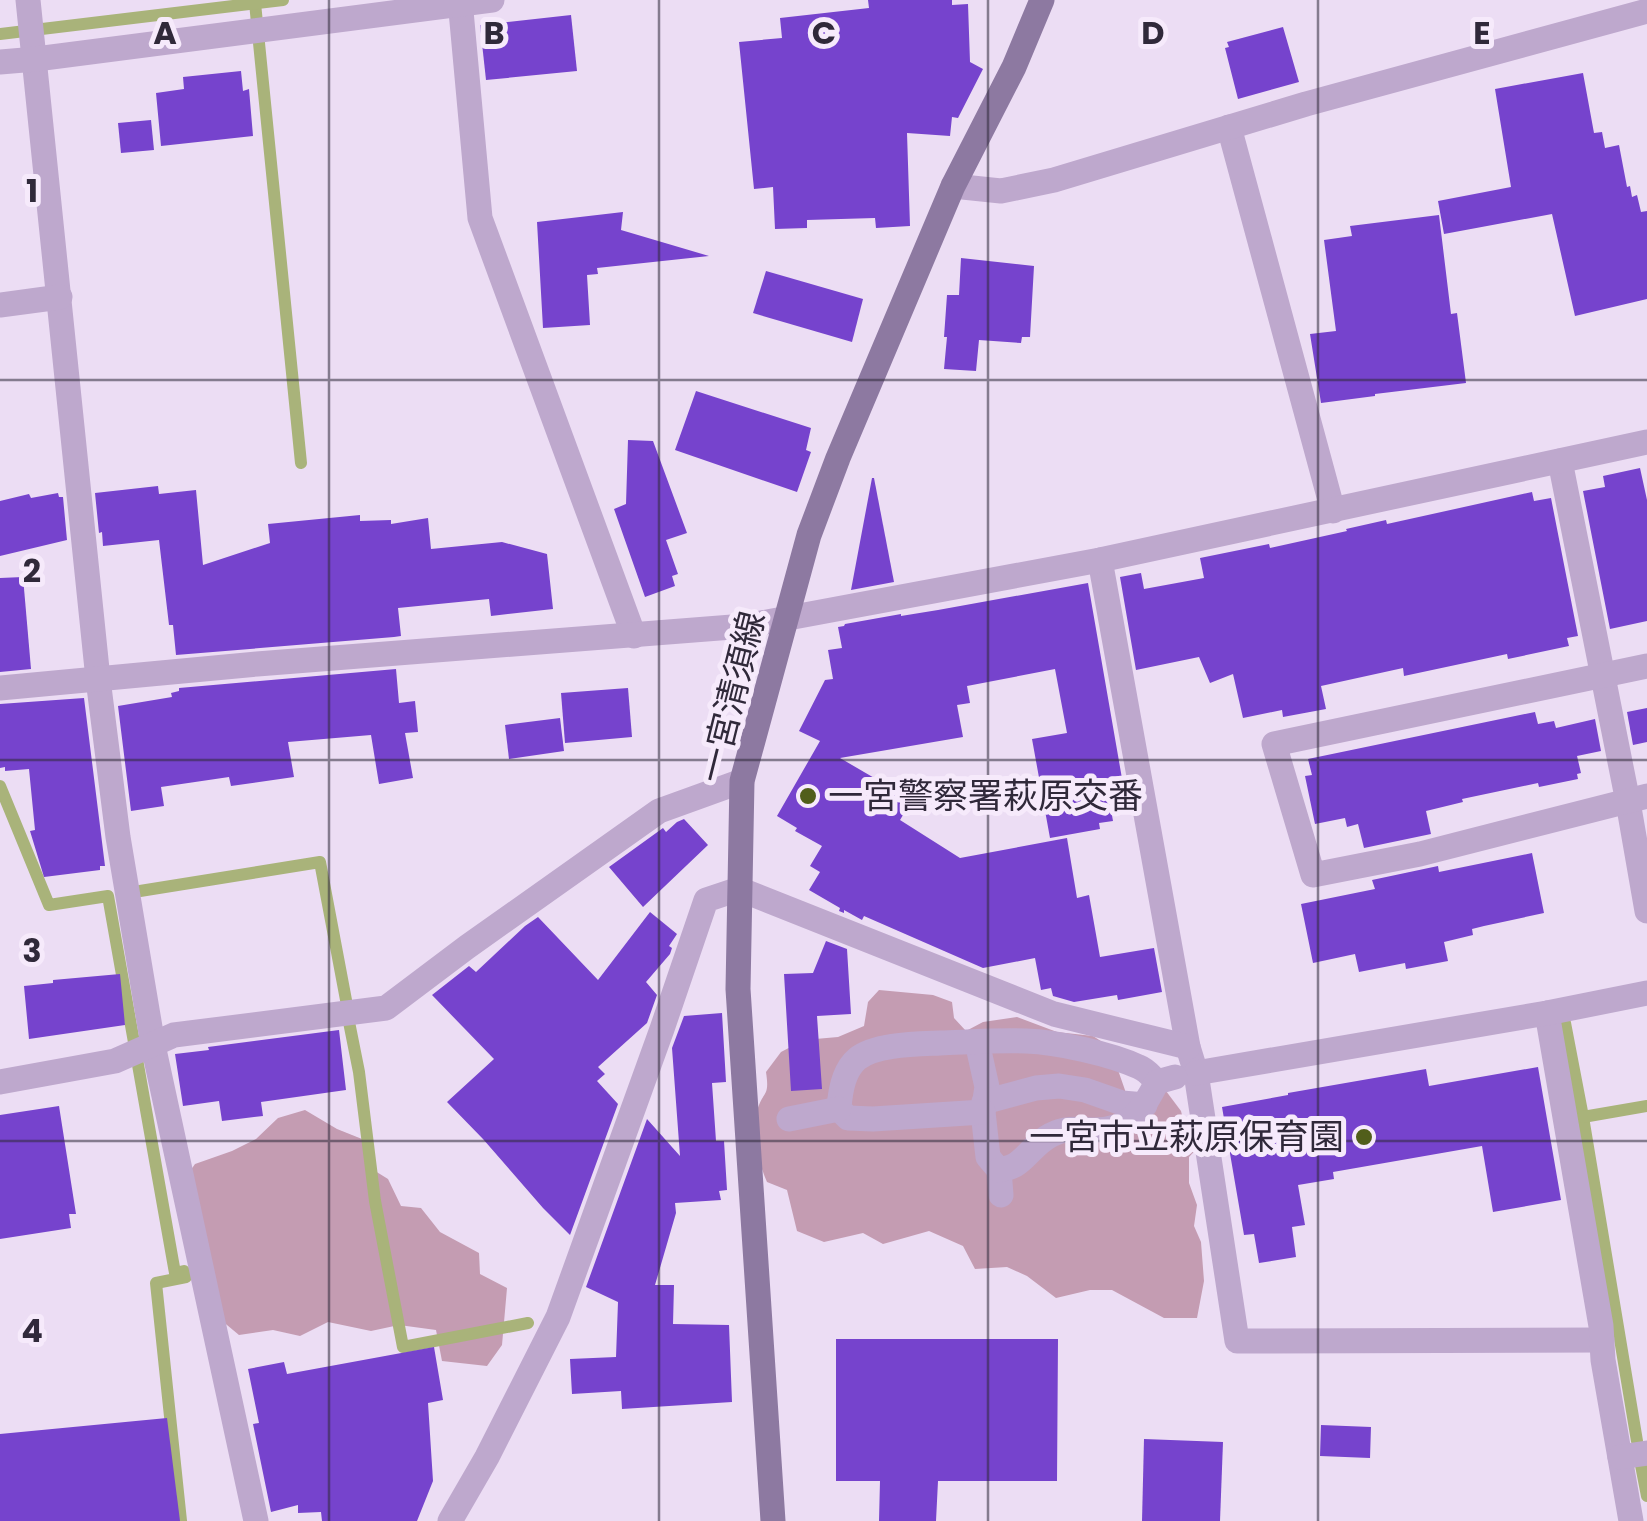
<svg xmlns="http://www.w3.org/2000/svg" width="1647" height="1521" font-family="Poppins,'Noto Sans JP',sans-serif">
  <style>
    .green { fill: #c49cb2 }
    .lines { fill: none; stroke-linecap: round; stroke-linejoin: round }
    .stream { stroke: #a9b37a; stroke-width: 12 }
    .building { fill: #7643cd }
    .street { stroke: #bea8cd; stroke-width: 25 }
    .secondary { stroke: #8d79a1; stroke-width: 25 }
    .grid { fill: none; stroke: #30293a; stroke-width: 2.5; stroke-opacity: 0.55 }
    .poi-dot { fill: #515e1b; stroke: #f6eafb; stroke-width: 4 }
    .labels { text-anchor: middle; stroke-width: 10; stroke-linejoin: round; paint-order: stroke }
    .street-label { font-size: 35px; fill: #30293a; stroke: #f6eafb }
    .poi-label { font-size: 35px; fill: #30293a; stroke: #f6eafb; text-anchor: start }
    .grid-label { font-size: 32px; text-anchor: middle; font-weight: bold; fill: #30293a; stroke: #f6eafb; stroke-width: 10; stroke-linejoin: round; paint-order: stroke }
  </style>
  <rect width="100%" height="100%" fill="#ecddf4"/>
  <g class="green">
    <path d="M879,990l54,5 19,7 2,16 12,13 17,-9 34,-5 40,15 36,4 17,11 16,46 40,-2 15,20 5,20 21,7 -18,19v26l8,22 -3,21 7,16 3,39 -7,37h-33l-52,-28h-22l-34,8 -29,-22 -20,-9 -32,2 -12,-23 -34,-15 -46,13 -20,-11 -39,9 -27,-11 -10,-41 -20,-8c-9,-21 -16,-48 -10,-71 6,-21 13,-13 9,-39l15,-20 23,-12 34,-3 26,-11 4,-24z"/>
    <polygon points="305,1110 337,1129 362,1139 367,1166 388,1179 401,1206 421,1208 440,1232 479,1253 480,1274 507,1288 502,1345 487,1366 442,1361 436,1330 399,1325 371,1331 328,1322 300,1336 273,1330 239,1335 221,1320 188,1174 195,1164 232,1151 256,1139 278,1118"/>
  </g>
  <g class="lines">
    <g class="stream">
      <polyline points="255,3 301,463"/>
      <polyline points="0,34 283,0"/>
      <polyline points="0,786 49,905 108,896 175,1273 184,1271 186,1277 156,1283 181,1521"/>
      <polyline points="140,891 320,862 346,1000"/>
      <polyline points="349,1022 359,1072 375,1201 403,1347 528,1323"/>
      <polyline points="1565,1023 1583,1117 1637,1441"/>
      <polyline points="1583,1117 1647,1106"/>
      <polyline points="1641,1465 1647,1496"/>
    </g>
  </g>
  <g class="building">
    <polygon points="868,0 952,0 952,5 968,4 970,62 983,69 958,118 952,117 950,136 907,133 910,226 876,228 875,218 807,220 807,228 775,229 773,187 754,189 739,42 782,38 780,18 869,8"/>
    <polygon points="571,15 577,71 486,80 480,25"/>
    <polygon points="1283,27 1299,82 1238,99 1225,48 1229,47 1227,42"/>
    <polygon points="241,71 243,91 249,89 253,136 161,146 156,93 184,89 183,77"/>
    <polygon points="1583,73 1594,133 1602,132 1605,148 1619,145 1627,187 1630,186 1632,197 1637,195 1641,212 1647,211 1647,299 1575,316 1552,214 1444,234 1438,201 1511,187 1495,89"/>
    <polygon points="151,120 154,150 121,153 118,123"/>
    <polygon points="623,212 621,230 709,256 597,268 598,274 587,275 590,325 543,328 537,222"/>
    <polygon points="1439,215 1451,314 1457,313 1466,383 1375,394 1375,396 1321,403 1310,334 1336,331 1324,240 1352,236 1350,226"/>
    <polygon points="961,258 1034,266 1030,337 1022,337 1021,343 979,340 976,371 944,369 947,337 944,337 947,295 959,295"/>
    <polygon points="766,271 863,299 852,342 753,313"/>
    <polygon points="696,391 811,428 806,450 811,452 797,492 675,450"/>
    <polygon points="628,440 653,441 687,533 666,540 678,574 672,576 675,586 645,597 614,509 626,504"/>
    <polygon points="1640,468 1647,500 1647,621 1610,629 1583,491 1605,487 1603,476"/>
    <polygon points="872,478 874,478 894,582 851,590"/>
    <polygon points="158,486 159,494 196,490 203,565 270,543 268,524 360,515 360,521 391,520 391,524 428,518 431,549 502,542 547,554 553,609 491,616 489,599 398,608 401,636 394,637 176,655 173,625 169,625 159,540 103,546 102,532 99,533 95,493"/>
    <polygon points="1532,492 1534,501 1551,498 1578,636 1567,638 1569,646 1508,659 1507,654 1404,676 1403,668 1321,686 1326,709 1283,717 1282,710 1243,718 1233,674 1210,683 1199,657 1136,670 1120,577 1141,573 1144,589 1204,578 1200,558 1269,544 1270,548 1347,531 1346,529 1386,520 1387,524"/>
    <polygon points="58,493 59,497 63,497 67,540 0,556 0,501 29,494 31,498"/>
    <polygon points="23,577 31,669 0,672 0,578"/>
    <polygon points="1088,583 1124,790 1108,793 1113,821 1099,823 1100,829 1050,838 1032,739 1067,733 1055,669 967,686 970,703 957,705 963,737 840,758 912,800 900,820 960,858 1067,838 1077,898 1089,895 1100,957 1154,948 1162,992 1118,1000 1117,995 1074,1002 1053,996 1051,988 1041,990 1035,958 983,968 864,916 862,920 844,910 844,913 839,911 840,908 809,890 820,872 810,866 822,846 795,831 797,828 777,816 820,741 799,731 825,680 833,679 828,650 842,648 838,627 844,626 845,624 901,614 901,616 938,610"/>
    <polygon points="396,669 399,703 415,701 418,732 405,733 413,778 379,784 371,735 288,742 294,777 231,786 229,777 161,787 164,806 131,811 118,706 172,697 171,693 179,691 179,688"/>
    <polygon points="628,688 632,737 565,743 561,693"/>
    <polygon points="84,698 105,866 100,866 100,870 44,877 30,831 35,830 29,769 5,771 5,767 0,768 0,704"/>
    <polygon points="1647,708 1647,742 1633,745 1627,712"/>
    <polygon points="1535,712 1538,724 1554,721 1556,728 1595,719 1601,751 1577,756 1581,773 1577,774 1578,779 1539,787 1538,783 1462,799 1463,802 1426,811 1431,834 1364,848 1358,824 1347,827 1345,818 1315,824 1305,776 1312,775 1308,759"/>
    <polygon points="560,718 564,751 509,759 505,725"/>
    <polygon points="684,819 708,845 643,907 609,867 663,828 666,832 677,822"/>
    <polygon points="1532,853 1544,913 1484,926 1472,929 1473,935 1444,942 1448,961 1406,969 1405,963 1359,972 1355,954 1313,963 1301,904 1375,889 1372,880 1438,866 1439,872"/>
    <polygon points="650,912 677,934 669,946 672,948 670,954 646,982 657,995 647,1023 598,1067 605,1074 597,1081 618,1104 570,1235 543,1208 483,1139 447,1102 494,1059 432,995 469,966 476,972 525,926 538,917 598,980"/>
    <polygon points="826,941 847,949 851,1014 817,1016 822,1089 791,1091 784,974 813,973"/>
    <polygon points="120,974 125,1025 29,1039 24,986 53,983 53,980"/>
    <polygon points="722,1013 726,1082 712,1083 716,1141 724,1141 727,1190 719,1191 721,1200 675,1203 676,1213 655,1285 674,1285 673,1324 729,1325 732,1402 622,1409 621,1391 572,1394 570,1359 616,1357 618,1302 586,1287 647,1119 680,1156 672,1048 684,1016"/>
    <polygon points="339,1030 346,1090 261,1102 263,1116 222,1121 219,1101 183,1106 175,1054 209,1050 208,1047"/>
    <polygon points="1538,1067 1561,1200 1493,1212 1482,1146 1333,1172 1334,1179 1298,1185 1305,1225 1292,1227 1296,1257 1259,1263 1254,1234 1244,1235 1222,1107 1288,1095 1288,1093 1426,1069 1429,1086"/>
    <polygon points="59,1106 76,1214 69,1214 71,1228 0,1239 0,1115"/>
    <polygon points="836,1339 1058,1339 1057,1481 938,1481 936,1521 879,1521 880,1481 836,1481"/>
    <polygon points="434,1347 443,1400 428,1403 433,1481 417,1521 322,1521 321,1512 298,1513 298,1505 271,1512 253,1424 259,1423 248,1369 284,1362 287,1374"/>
    <polygon points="167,1418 180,1521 0,1521 0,1434"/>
    <polygon points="1321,1425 1371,1427 1370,1458 1320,1456"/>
    <polygon points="1144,1439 1223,1442 1220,1521 1142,1521"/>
  </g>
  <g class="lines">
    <g class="street">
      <polyline points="28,0 98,679 118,837 153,1045 256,1521"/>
      <polyline points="460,0 480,218 634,636"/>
      <polyline points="0,62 36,59 492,0"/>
      <polyline points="1229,127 1333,511"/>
      <polyline points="953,186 1001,191 1054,180 1306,104 1647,11"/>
      <polyline points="0,305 60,297"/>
      <polyline points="1560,461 1628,802 1647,911"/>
      <polyline points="1100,560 1188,1047 1196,1073 1237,1341 1602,1340"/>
      <polyline points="1647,666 1274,744 1313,875 1420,854 1647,796"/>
      <polyline points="0,688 257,664 745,626 1100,560 1647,442"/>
      <polyline points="1547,1013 1601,1326 1603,1360 1631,1521"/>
      <polyline points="977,1042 987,1087 983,1112 988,1157 999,1170 1001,1195"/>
      <polyline points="1196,1073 1547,1013 1647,993"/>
      <polyline points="0,1082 115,1061 174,1035 386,1008 467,947 659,811 742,781"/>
      <polyline points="984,1102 1036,1088 1059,1086 1085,1090 1122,1103 1145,1105"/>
      <path d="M983,1112l-110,7 -25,-1 -9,-9c1,-17 5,-39 18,-50 18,-15 61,-15 83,-16 29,-1 58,-3 86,-2 31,1 85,13 113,26 8,3 12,9 18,15"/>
      <polyline points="789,1119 839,1109"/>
      <path d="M999,1170c5,-1 11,-2 16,-5 12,-7 20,-22 36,-30 13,-7 26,-6 40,-5 38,1 50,-17 66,-48l18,-5"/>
      <polyline points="1620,1457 1647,1453"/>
      <polyline points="450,1521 487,1457 558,1317 662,1029 706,900 739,889 1054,1014 1188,1047"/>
    </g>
    <polyline class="secondary" points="773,1521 738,989 742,781 809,535 838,458 953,186 1014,67 1042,0"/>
  </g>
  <path class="grid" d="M329,0v1521M659,0v1521M988,0v1521M1318,0v1521M0,380h1647M0,760h1647M0,1141h1647"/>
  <g class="poi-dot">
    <circle cx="808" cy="796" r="10"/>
    <circle cx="1364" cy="1137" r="10"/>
  </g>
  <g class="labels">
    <g class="street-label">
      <text transform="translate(732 697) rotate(-76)" y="12">一宮清須線</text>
    </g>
    <g class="poi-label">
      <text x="828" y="808">一宮警察署萩原交番</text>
      <text x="1344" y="1149" text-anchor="end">一宮市立萩原保育園</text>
    </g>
  </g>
  <g class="grid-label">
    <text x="165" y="44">A</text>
    <text x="494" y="44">B</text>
    <text x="824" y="44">C</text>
    <text x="1153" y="44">D</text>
    <text x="1482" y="44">E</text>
    <text x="32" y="202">1</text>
    <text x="32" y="582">2</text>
    <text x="32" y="962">3</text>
    <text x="32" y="1342">4</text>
  </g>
</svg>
